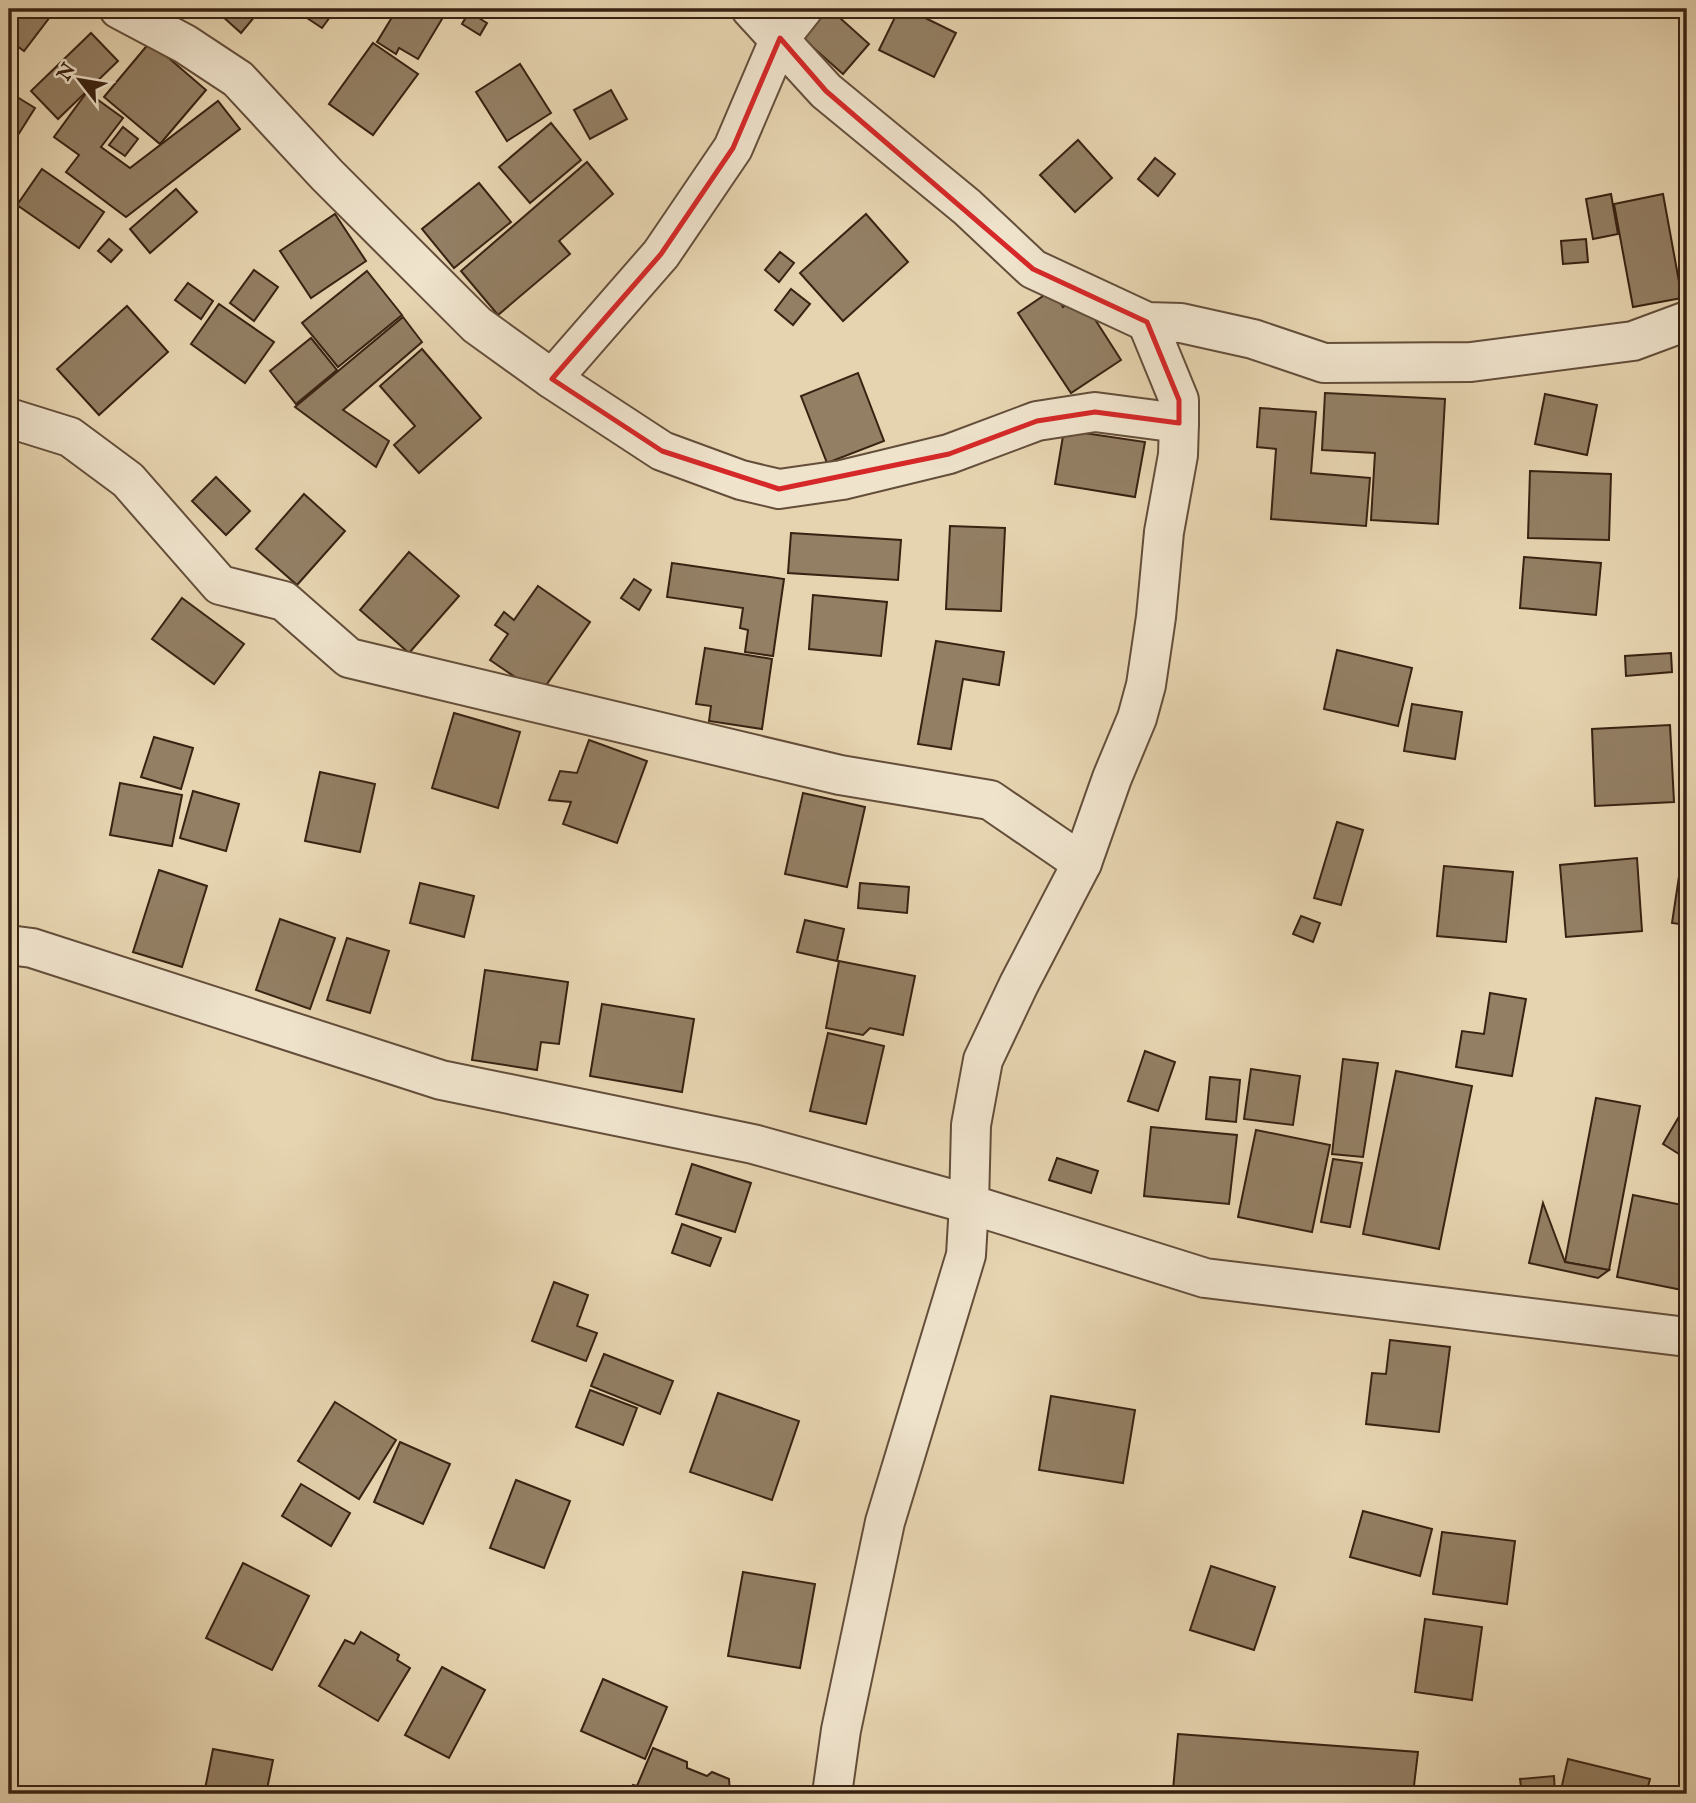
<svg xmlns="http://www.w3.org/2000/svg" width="1696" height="1803" font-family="'IM FELL English',serif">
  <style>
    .building { fill: #937f64; stroke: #392212; stroke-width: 2 }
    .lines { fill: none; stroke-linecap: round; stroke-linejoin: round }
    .minor-casing { stroke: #644e3a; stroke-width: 42 }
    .minor { stroke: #efe3cc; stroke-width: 38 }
    .marked { fill: none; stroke: #d62828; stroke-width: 5; stroke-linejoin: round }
  </style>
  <rect width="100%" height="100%" fill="#e6d4b0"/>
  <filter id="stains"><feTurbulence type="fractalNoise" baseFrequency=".00286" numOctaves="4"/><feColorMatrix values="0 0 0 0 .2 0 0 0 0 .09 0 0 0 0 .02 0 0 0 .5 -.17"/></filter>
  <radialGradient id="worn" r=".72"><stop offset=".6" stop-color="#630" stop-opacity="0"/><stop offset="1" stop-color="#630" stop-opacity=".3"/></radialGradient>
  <g class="building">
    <polygon points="9,9 56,9 24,51 9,40"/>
    <polygon points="228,9 261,9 241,33 222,16"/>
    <polygon points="313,9 333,9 335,10 322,28 307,18"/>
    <polygon points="397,9 448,9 418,59 399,48 396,54 377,42"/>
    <polygon points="823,9 830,9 869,44 843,74 799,35"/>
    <polygon points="899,9 907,9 956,33 934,77 879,50"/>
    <polygon points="469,12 487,23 480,35 462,24"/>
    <polygon points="91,33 118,61 58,119 31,91"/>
    <polygon points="150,42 206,90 160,144 104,97"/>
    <polygon points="373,43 418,74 373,135 329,104"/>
    <polygon points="520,64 551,113 507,141 476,92"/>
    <polygon points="611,90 627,119 590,139 574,110"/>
    <polygon points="9,92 35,108 18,135 9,130"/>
    <polygon points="87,92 123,118 101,147 130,168 218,101 240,129 126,217 66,172 79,155 54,137"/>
    <polygon points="551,123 581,160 530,203 499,167"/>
    <polygon points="123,127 138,139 125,156 109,145"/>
    <polygon points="1078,140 1112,178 1075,212 1040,175"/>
    <polygon points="1155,158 1175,174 1158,196 1138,179"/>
    <polygon points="587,162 613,194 559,241 570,254 498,315 461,271"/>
    <polygon points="42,169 104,212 79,248 17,205"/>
    <polygon points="479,183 511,222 454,268 422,229"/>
    <polygon points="176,189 197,212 150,253 130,229"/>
    <polygon points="1611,194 1618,234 1593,239 1586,199"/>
    <polygon points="1663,194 1682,298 1633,307 1614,204"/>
    <polygon points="335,214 366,261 311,298 280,251"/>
    <polygon points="866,214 908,262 843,321 800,273"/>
    <polygon points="109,239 122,250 111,262 98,251"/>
    <polygon points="1586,239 1588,262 1563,264 1561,241"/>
    <polygon points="780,252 794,263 779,282 765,270"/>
    <polygon points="254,270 278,287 254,321 230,303"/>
    <polygon points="367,271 402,315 338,367 302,323"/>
    <polygon points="188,283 213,301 201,319 175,300"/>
    <polygon points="791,289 810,304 793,325 775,310"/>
    <polygon points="1052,290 1063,307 1080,296 1121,360 1071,393 1018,313"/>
    <polygon points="219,304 274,342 245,383 191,344"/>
    <polygon points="127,306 168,352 99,415 57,369"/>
    <polygon points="403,317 422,342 343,410 389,441 376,467 295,407"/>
    <polygon points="311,338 337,370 296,404 270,371"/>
    <polygon points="422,349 481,418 419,473 394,445 415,426 380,386"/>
    <polygon points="858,373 884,441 827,463 801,396"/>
    <polygon points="1325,393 1445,399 1438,524 1371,520 1375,453 1322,450"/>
    <polygon points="1545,394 1597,405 1587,455 1535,444"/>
    <polygon points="1260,408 1316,412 1311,473 1370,478 1366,526 1271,519 1276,449 1257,447"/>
    <polygon points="1064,430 1145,442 1135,497 1055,484"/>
    <polygon points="9,471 11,471 9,578"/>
    <polygon points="1530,471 1611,474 1609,540 1528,538"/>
    <polygon points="216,477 250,511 226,535 192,501"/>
    <polygon points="304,494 345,531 297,585 256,549"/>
    <polygon points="950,526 1005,528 1001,611 946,609"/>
    <polygon points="791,533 901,540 898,580 788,573"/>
    <polygon points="409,552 459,596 409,653 360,610"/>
    <polygon points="1524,557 1601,563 1596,615 1520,608"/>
    <polygon points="672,563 784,579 773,656 745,652 748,630 740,628 743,608 667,597"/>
    <polygon points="634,579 651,590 639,610 621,598"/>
    <polygon points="538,586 590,622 540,694 490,660 508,634 495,625 504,612 514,620"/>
    <polygon points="813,595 887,602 881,656 809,649"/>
    <polygon points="182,598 244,644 214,684 152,639"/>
    <polygon points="936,641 1004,652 999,685 963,679 951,749 918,744"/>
    <polygon points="705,648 772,659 762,729 709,721 711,706 696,704"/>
    <polygon points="1337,650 1412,668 1398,726 1324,709"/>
    <polygon points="1671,653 1672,672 1626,676 1625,656"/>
    <polygon points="1412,704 1462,712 1455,759 1404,751"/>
    <polygon points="454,713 520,732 498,808 432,788"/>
    <polygon points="1670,725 1674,802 1595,806 1592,729"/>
    <polygon points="154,737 193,748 181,789 141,777"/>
    <polygon points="589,740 647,761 617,843 563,824 571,802 549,800 560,771 577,773"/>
    <polygon points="320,772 375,784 360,852 305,841"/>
    <polygon points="120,783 182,795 172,846 110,835"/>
    <polygon points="193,791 239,804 226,851 180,838"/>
    <polygon points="803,793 865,807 847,887 785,874"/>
    <polygon points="1337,822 1363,830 1341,905 1314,898"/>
    <polygon points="1683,850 1687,851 1687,925 1672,923"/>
    <polygon points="1637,858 1642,931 1566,937 1560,865"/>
    <polygon points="1444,866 1513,872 1506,942 1437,936"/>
    <polygon points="159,870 207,886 182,967 133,952"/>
    <polygon points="420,883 474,896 464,937 410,923"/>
    <polygon points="860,883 909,887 907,913 858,908"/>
    <polygon points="1301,916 1320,923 1313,942 1293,934"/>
    <polygon points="280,919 335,938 310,1009 256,990"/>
    <polygon points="805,920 844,929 837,961 797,952"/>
    <polygon points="347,938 389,951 370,1013 327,1000"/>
    <polygon points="839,961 915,976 903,1035 870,1028 863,1035 826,1028"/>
    <polygon points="485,970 568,982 559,1044 541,1042 537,1070 472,1060"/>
    <polygon points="1490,993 1526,999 1512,1076 1456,1067 1462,1031 1484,1034"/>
    <polygon points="602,1004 694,1019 682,1092 590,1076"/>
    <polygon points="828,1033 884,1046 866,1124 810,1111"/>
    <polygon points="1145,1051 1175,1062 1158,1111 1128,1101"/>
    <polygon points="1343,1059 1378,1063 1363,1157 1332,1154"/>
    <polygon points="1251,1069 1300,1076 1293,1125 1244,1119"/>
    <polygon points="1396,1071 1472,1086 1439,1249 1363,1234"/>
    <polygon points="1210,1077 1240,1080 1236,1122 1206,1119"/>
    <polygon points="1596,1098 1640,1106 1609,1270 1565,1262"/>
    <polygon points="1687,1103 1687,1159 1663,1144"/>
    <polygon points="1151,1127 1237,1135 1229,1204 1144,1196"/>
    <polygon points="1256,1130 1330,1145 1312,1232 1238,1217"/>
    <polygon points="1057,1158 1098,1171 1091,1193 1049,1180"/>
    <polygon points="1333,1159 1362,1163 1350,1227 1321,1222"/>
    <polygon points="692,1164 751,1183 735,1232 676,1214"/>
    <polygon points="1633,1195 1687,1206 1687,1291 1617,1277"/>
    <polygon points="1543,1203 1565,1262 1609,1270 1598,1278 1529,1263"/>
    <polygon points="682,1224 721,1238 710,1266 672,1253"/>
    <polygon points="554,1282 588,1295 577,1326 597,1333 586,1361 532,1341"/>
    <polygon points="1390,1340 1450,1347 1439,1432 1366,1424 1372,1373 1386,1374"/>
    <polygon points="604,1354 673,1381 660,1414 591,1386"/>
    <polygon points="590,1390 637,1408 623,1445 576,1427"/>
    <polygon points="718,1393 799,1421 772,1500 690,1472"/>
    <polygon points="1051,1396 1135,1410 1123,1483 1039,1470"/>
    <polygon points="335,1402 396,1440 359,1499 298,1461"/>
    <polygon points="400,1442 450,1464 423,1524 374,1502"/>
    <polygon points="516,1480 570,1501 544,1568 490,1548"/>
    <polygon points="301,1484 350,1513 331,1546 282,1516"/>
    <polygon points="1363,1511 1432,1529 1420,1576 1350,1557"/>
    <polygon points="1442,1532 1515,1541 1507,1604 1433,1594"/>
    <polygon points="243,1563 309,1596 272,1670 206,1638"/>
    <polygon points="1211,1566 1275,1587 1254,1650 1190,1630"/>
    <polygon points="743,1572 815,1584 800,1668 728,1656"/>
    <polygon points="1425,1619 1482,1627 1472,1700 1415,1692"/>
    <polygon points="361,1632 399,1655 397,1660 410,1668 378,1721 319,1686 345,1640 354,1644"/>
    <polygon points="442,1667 485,1690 449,1758 405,1735"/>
    <polygon points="603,1679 667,1707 645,1759 581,1731"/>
    <polygon points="1178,1734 1418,1752 1413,1794 1228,1794 1173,1790"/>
    <polygon points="653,1748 687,1762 687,1768 707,1776 712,1772 729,1779 730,1794 629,1794 633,1785 637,1786"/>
    <polygon points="213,1749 273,1760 266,1794 204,1794"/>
    <polygon points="1568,1759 1650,1779 1646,1794 1560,1794"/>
    <polygon points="1554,1776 1555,1794 1522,1794 1520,1779"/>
  </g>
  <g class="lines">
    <defs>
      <g id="minor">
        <polyline points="119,9 185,44 238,79 327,175 477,325 552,379 662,451 741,480 779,489 842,480 949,454 1037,421 1095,412 1179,423"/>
        <polyline points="751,9 826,91 967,207 1033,269 1147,322 1181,323 1253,339 1324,363 1471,362 1633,341 1687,321"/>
        <polyline points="1147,322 1179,400 1179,423 1178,455 1164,532 1156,617 1146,685 1137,718 1112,778 1082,863 1019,984 983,1060 971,1125 969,1204 1205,1278 1687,1337"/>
        <polyline points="552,379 661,254 733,148 780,38 803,9"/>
        <polyline points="9,418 70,437 128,480 220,585 284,601 349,658 840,775 990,800 1082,863"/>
        <polyline points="9,945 32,948 441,1080 753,1144 969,1204 966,1255 885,1522 841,1730 832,1794"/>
      </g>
    </defs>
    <use href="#minor" class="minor-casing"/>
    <use href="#minor" class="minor"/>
  </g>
  <path class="marked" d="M780,38l46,53 207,178 114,53 32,78v23l-84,-11 -58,9 -88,33 -170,35 -117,-38 -110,-72 109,-125 72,-106z"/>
  <rect width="1696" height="1803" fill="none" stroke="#e6d4b0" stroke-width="35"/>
  <rect x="10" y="10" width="1675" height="1782" fill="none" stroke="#392212" stroke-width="3.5"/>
  <rect x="18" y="18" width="1661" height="1768" fill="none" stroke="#392212" stroke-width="2"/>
  <g transform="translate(80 80) rotate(301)" stroke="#efe3cc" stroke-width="5" paint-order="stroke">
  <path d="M0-5L12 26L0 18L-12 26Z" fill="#392212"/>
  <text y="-10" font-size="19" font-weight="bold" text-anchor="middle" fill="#392212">N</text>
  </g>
  <rect width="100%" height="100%" filter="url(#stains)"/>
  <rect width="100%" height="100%" fill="url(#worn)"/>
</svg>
